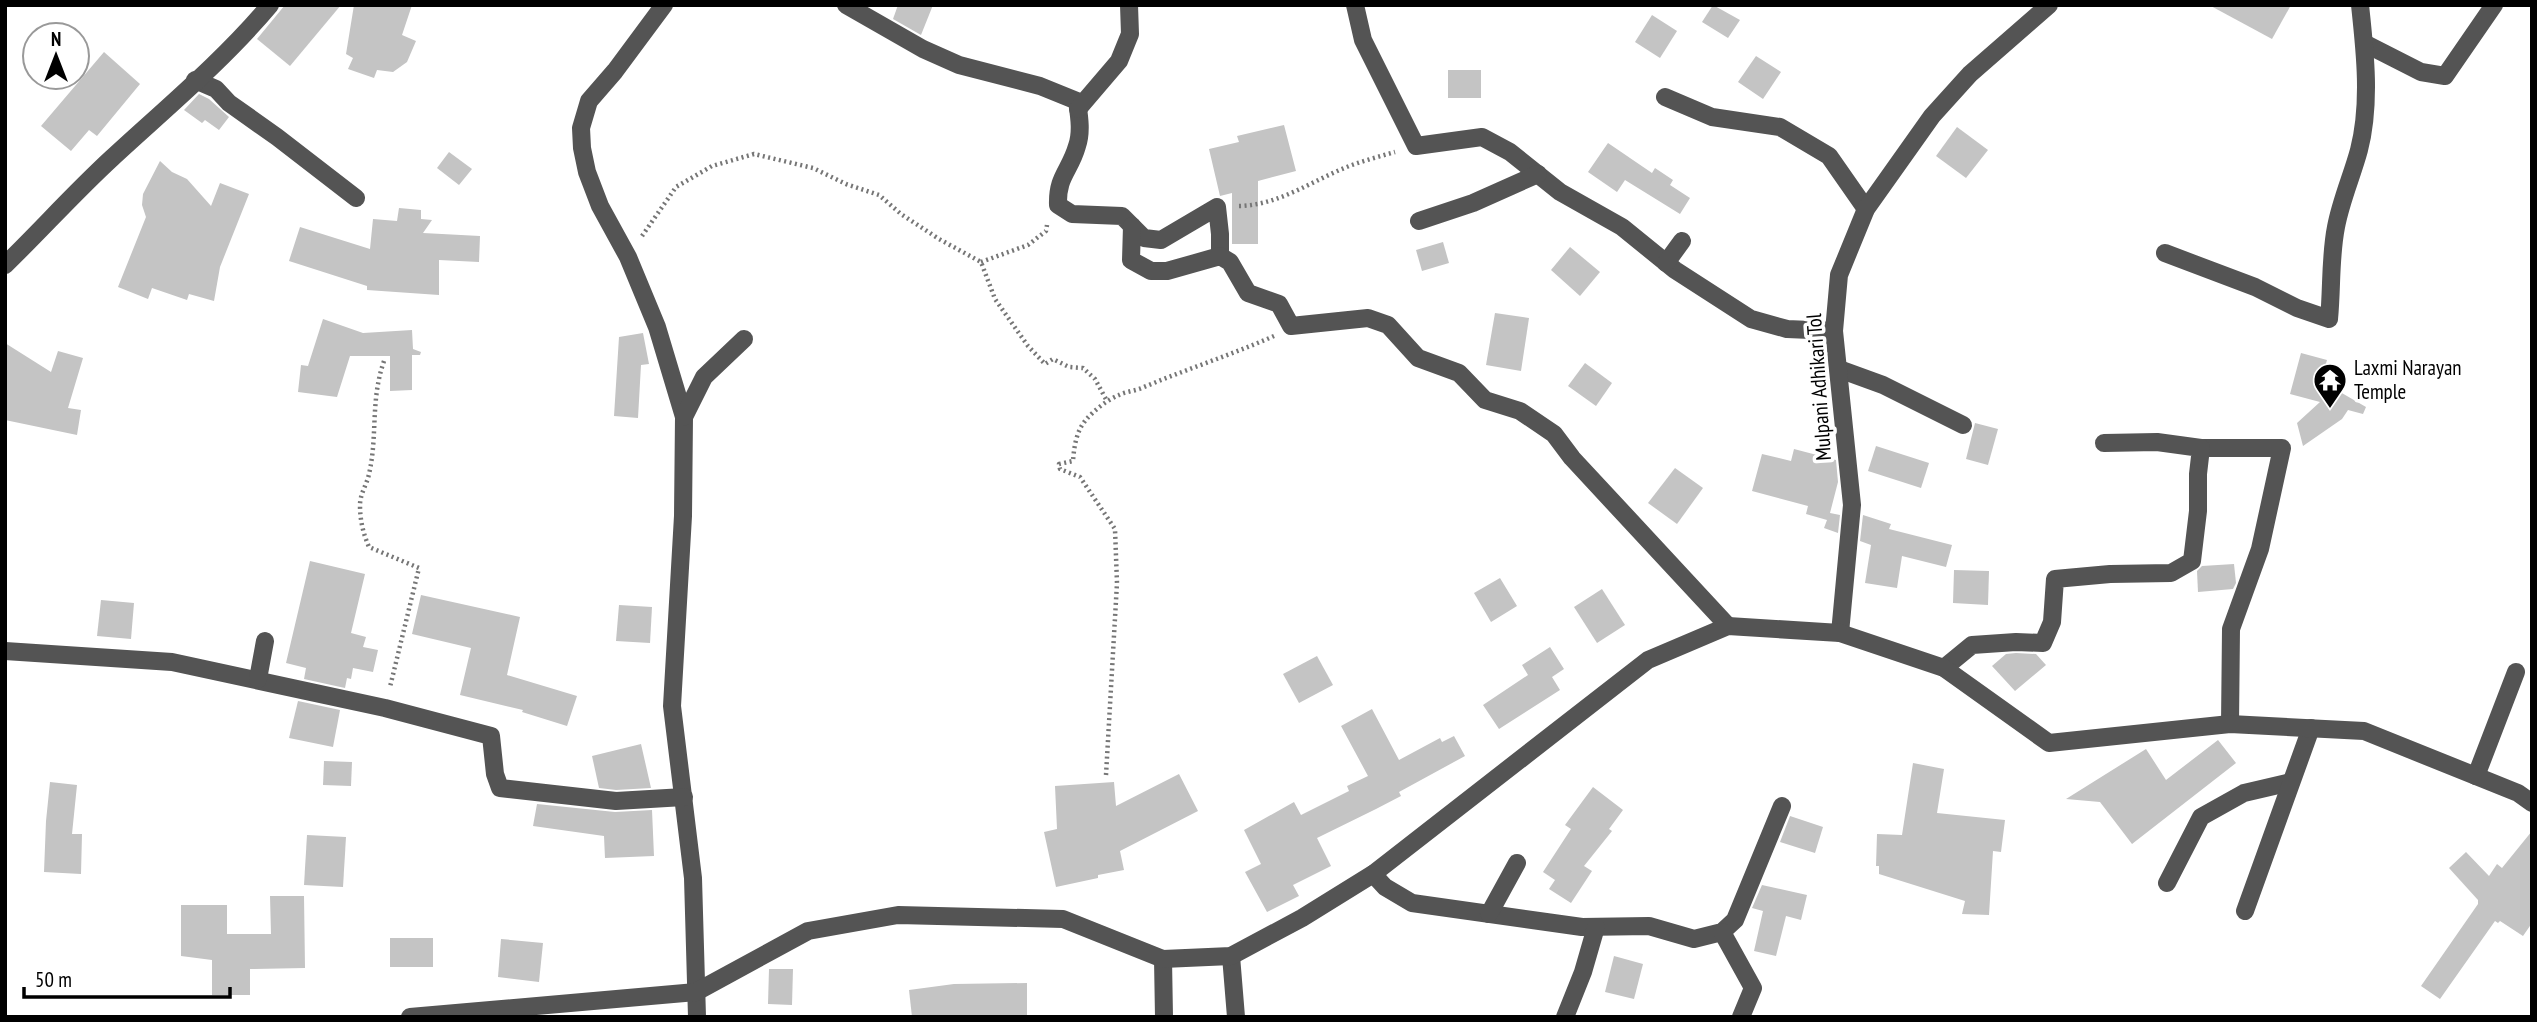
<svg xmlns="http://www.w3.org/2000/svg" width="2537" height="1022" font-family="'PT Sans Narrow',sans-serif">
  <style>
    .building { fill: #c4c4c4 }
    .lines { fill: none; stroke-linecap: round; stroke-linejoin: round }
    .path { stroke: #767676; stroke-width: 4.5; stroke-dasharray: 2 3.5; stroke-linecap: butt }
    .minor { stroke: #545454; stroke-width: 18 }
    .labels { text-anchor: middle; stroke-width: 7; stroke-linejoin: round; paint-order: stroke }
    .poi-label { font-size: 21px; fill: #000; stroke: #fff; text-anchor: start }
    .street-label { font-size: 21px; fill: #000; stroke: #fff }
  </style>
  <rect width="100%" height="100%" fill="#fff"/>
  <g class="building">
    <polygon points="285,5 341,5 290,66 257,39"/>
    <polygon points="354,5 412,5 402,35 416,41 407,62 393,72 377,70 374,78 348,69 353,58 346,54"/>
    <polygon points="898,5 933,5 921,35 893,19"/>
    <polygon points="1713,5 1740,20 1728,38 1702,22"/>
    <polygon points="2209,5 2291,5 2272,39"/>
    <polygon points="1652,15 1677,31 1660,58 1635,42"/>
    <polygon points="104,52 140,84 97,136 89,130 71,151 41,126"/>
    <polygon points="1756,56 1781,72 1763,99 1738,82"/>
    <rect x="1448" y="70" width="33" height="28"/>
    <polygon points="199,94 209,99 229,117 219,130 205,120 202,123 184,110"/>
    <polygon points="1284,125 1296,171 1258,181 1258,244 1232,244 1232,193 1220,196 1209,149 1239,142 1237,136"/>
    <polygon points="1957,127 1988,150 1966,178 1936,156"/>
    <polygon points="1608,143 1652,173 1655,168 1673,180 1670,185 1690,198 1680,214 1625,180 1617,192 1588,172"/>
    <polygon points="449,152 472,169 459,185 437,168"/>
    <polygon points="160,161 172,172 187,179 211,206 220,183 249,194 220,267 214,301 189,294 187,300 152,288 148,299 118,287 146,217 142,205 143,194"/>
    <polygon points="399,208 421,210 421,219 432,220 423,233 480,236 479,262 439,260 439,295 367,290 367,286 289,261 300,227 370,249 373,219 397,221"/>
    <polygon points="1443,242 1449,263 1422,271 1416,250"/>
    <polygon points="1570,247 1600,272 1580,296 1551,270"/>
    <polygon points="1495,313 1529,318 1521,371 1486,365"/>
    <polygon points="323,319 363,333 412,330 413,349 421,352 420,355 412,355 412,390 390,391 390,356 350,356 337,397 298,392 301,365 308,366"/>
    <polygon points="643,333 649,364 641,365 638,418 614,416 619,337"/>
    <polygon points="5,343 51,372 58,351 83,358 68,408 81,410 77,435 5,420"/>
    <polygon points="2301,353 2327,360 2321,381 2366,407 2363,414 2348,410 2342,419 2303,446 2297,423 2320,402 2290,394"/>
    <polygon points="1585,363 1612,383 1596,406 1568,386"/>
    <polygon points="1975,423 1998,429 1988,465 1966,459"/>
    <polygon points="1876,446 1929,463 1921,488 1868,471"/>
    <polygon points="1794,449 1836,460 1838,482 1830,513 1840,515 1838,533 1824,528 1827,520 1806,514 1808,506 1752,491 1762,454 1791,461"/>
    <polygon points="1675,468 1703,488 1677,524 1648,503"/>
    <polygon points="1863,515 1891,524 1889,529 1952,545 1946,567 1902,556 1897,588 1865,583 1871,545 1860,541"/>
    <polygon points="310,561 365,574 351,633 366,637 363,647 378,650 373,672 353,668 351,679 347,678 345,688 304,679 306,668 286,663"/>
    <polygon points="2234,564 2236,583 2233,589 2198,592 2197,571 2202,566"/>
    <polygon points="1954,570 1989,571 1988,605 1953,603"/>
    <polygon points="1500,578 1517,606 1491,622 1474,593"/>
    <polygon points="1602,589 1625,625 1597,643 1574,607"/>
    <polygon points="421,595 520,617 507,675 577,696 567,726 522,712 523,710 460,695 471,648 412,634"/>
    <polygon points="101,600 134,603 131,639 97,636"/>
    <polygon points="619,605 652,607 650,643 616,641"/>
    <polygon points="1550,647 1564,669 1552,677 1560,690 1499,729 1483,705 1528,675 1522,665"/>
    <polygon points="2016,653 2036,654 2046,665 2015,691 1992,666 2006,654"/>
    <polygon points="1317,656 1333,685 1299,703 1283,674"/>
    <polygon points="298,701 340,710 333,747 289,738"/>
    <polygon points="1372,709 1399,760 1440,738 1442,742 1454,736 1465,756 1399,792 1401,796 1376,809 1317,838 1331,866 1293,885 1299,896 1267,912 1245,872 1261,864 1244,830 1294,802 1301,815 1349,791 1347,786 1368,776 1341,726"/>
    <polygon points="2218,740 2236,763 2132,844 2100,802 2066,799 2146,749 2166,780"/>
    <polygon points="641,744 651,788 616,790 599,788 592,756"/>
    <polygon points="324,761 352,762 351,786 323,785"/>
    <polygon points="1913,763 1944,769 1937,813 2005,820 2001,852 1993,851 1989,915 1962,914 1965,901 1879,874 1879,866 1876,866 1877,834 1902,835"/>
    <polygon points="1179,774 1198,811 1120,851 1124,870 1098,875 1098,878 1056,887 1044,832 1057,829 1055,786 1114,782 1116,806"/>
    <polygon points="50,782 77,785 72,834 82,834 81,874 44,872 46,821"/>
    <polygon points="1593,787 1623,810 1609,829 1612,831 1584,866 1592,871 1571,903 1549,889 1555,880 1543,872 1571,829 1565,825"/>
    <polygon points="537,804 615,812 652,810 654,856 605,858 604,836 533,826"/>
    <polygon points="1790,816 1823,827 1815,853 1780,842"/>
    <polygon points="2532,831 2532,923 2523,936 2500,921 2498,923 2495,921 2440,999 2421,986 2478,904 2478,900 2449,868 2466,852 2489,876 2497,864 2502,868"/>
    <polygon points="307,835 346,837 343,887 304,885"/>
    <polygon points="1762,885 1807,895 1801,920 1786,916 1776,956 1754,951 1763,911 1752,908"/>
    <polygon points="270,896 304,896 305,968 250,969 250,995 212,995 212,960 181,956 181,905 227,905 227,934 271,934"/>
    <rect x="390" y="938" width="43" height="29"/>
    <polygon points="501,939 543,943 539,982 498,977"/>
    <polygon points="1614,956 1643,964 1634,999 1605,992"/>
    <polygon points="769,969 793,969 792,1005 768,1004"/>
    <polygon points="1027,983 1027,1017 912,1017 909,990 954,984"/>
  </g>
  <g class="lines">
    <g class="path">
      <path d="M1239,206c42,-1 75,-27 113,-41 14,-5 29,-9 43,-13"/>
      <polyline points="642,236 676,187 712,166 754,154 813,168 846,184 879,195 901,214 939,239 981,262 995,299 1028,346 1045,364 1053,359 1069,367 1083,368 1095,379 1107,401"/>
      <polyline points="981,262 1028,245 1046,231 1047,225"/>
      <path d="M384,361c-14,40 -6,74 -15,113 -2,10 -9,20 -9,31 0,15 3,28 9,42l50,21 -29,119"/>
      <path d="M1106,775l11,-192 -2,-54 -35,-52 -20,-8 -1,-5 14,-3c1,-13 3,-29 12,-40 8,-10 22,-21 34,-26 8,-4 17,-4 25,-8 43,-18 87,-32 130,-51"/>
    </g>
    <g class="minor">
      <polyline points="664,5 615,71 589,101 581,128 582,148 587,172 600,206 628,257 657,327 684,417 683,516 672,706 693,878 697,1017"/>
      <path d="M846,5l77,44 36,16 81,21 37,15c2,14 5,31 0,45 -7,25 -20,30 -19,59l14,9 50,2 22,22 17,2 56,-33 3,27v22"/>
      <polyline points="1355,5 1363,40 1416,146 1482,137 1510,152 1560,192 1622,227 1675,270 1751,319 1787,329 1834,331"/>
      <polyline points="2364,43 2421,72 2445,76 2494,5"/>
      <polyline points="195,80 216,89 229,103 277,137 356,198"/>
      <polyline points="1665,97 1712,117 1780,127 1829,156 1866,209"/>
      <polyline points="1078,109 1119,61 1130,34 1129,5"/>
      <polyline points="1419,221 1473,203 1538,174"/>
      <polyline points="1132,226 1131,260 1151,271 1167,271 1220,256 1230,262 1248,293 1279,304 1291,326 1368,318 1388,325 1418,358 1459,373 1485,400 1520,411 1554,434 1572,458 1728,626"/>
      <path d="M2165,253l90,34 42,21 32,11c3,-30 1,-62 7,-92 5,-27 16,-51 23,-77 12,-46 6,-99 1,-145"/>
      <polyline points="1666,263 1682,241"/>
      <path d="M5,265c36,-35 70,-73 107,-107 53,-49 111,-97 158,-153"/>
      <polyline points="1839,369 1883,385 1963,425"/>
      <polyline points="684,417 704,377 744,339"/>
      <polyline points="2201,448 2282,448 2260,549 2231,629 2230,724"/>
      <polyline points="1840,633 1852,505 1834,331 1839,275 1866,209 1932,116 1970,74 2049,5"/>
      <polyline points="5,651 172,662 385,708 491,736 495,774 500,788 616,801 684,797"/>
      <polyline points="1944,668 1972,645 2016,642 2043,643 2052,622 2055,579 2110,574 2171,573 2192,561 2198,511 2198,474 2201,448 2157,442 2104,443"/>
      <polyline points="258,679 265,641"/>
      <polyline points="2476,776 2516,672"/>
      <polyline points="1373,874 1385,887 1412,903 1582,927 1649,926 1694,939 1722,932 1735,920 1782,806"/>
      <polyline points="2167,883 2201,817 2244,793 2291,782"/>
      <polyline points="2245,911 2311,728"/>
      <polyline points="1489,914 1517,863"/>
      <polyline points="1722,932 1753,988 1741,1017"/>
      <polyline points="1231,956 1236,1017"/>
      <polyline points="1163,959 1164,1017"/>
      <polyline points="410,1017 696,992 808,931 898,915 1063,919 1163,959 1231,956 1302,918 1373,874 1648,660 1728,626 1840,633 1944,668 2049,743 2230,724 2364,731 2518,793 2532,803"/>
      <polyline points="1565,1017 1583,972 1596,927"/>
    </g>
  </g>
  <defs>
    <symbol id="temple-pin" viewBox="-11 -11 22 30"><path d="M0 17L-7.5 6A9.5 9.5 0 1 1 7.5 6Z" fill="#000" stroke="#fff"/><path d="M0-6L5-2H3V0L6.5 2.5H4V6H1.5V3h-3V6H-4V2.5H-6.5L-3 0V-2H-5Z" fill="#fff"/></symbol>
  </defs>
  <g fill-rule="evenodd">
    <use href="#temple-pin" x="2311" y="361" width="38" height="52"/>
  </g>
  <g class="labels">
    <g class="poi-label">
      <text x="2354" y="375">Laxmi Narayan<tspan x="2354" dy="24">Temple</tspan></text>
    </g>
    <g class="street-label">
      <text transform="translate(1819 387) rotate(-94)" y="7">Mulpani Adhikari Tol</text>
    </g>
  </g>
  <rect width="2537" height="1022" fill="none" stroke="#000000" stroke-width="14"/>
  <g transform="translate(56 56)"><circle r="33" fill="#ffffff" stroke="#999999" stroke-width="2"/>
  <path d="M0-5L12 26L0 18L-12 26Z" fill="#000000"/>
  <text y="-10" font-size="19" font-weight="bold" text-anchor="middle" fill="#000000">N</text>
  </g>
  <path d="M24 987v10h206v-10" fill="none" stroke="#000000" stroke-width="3.5"/>
  <text x="35" y="987" font-size="21" fill="#000000" stroke="#ffffff" stroke-width="5" paint-order="stroke">50 m</text>
</svg>
